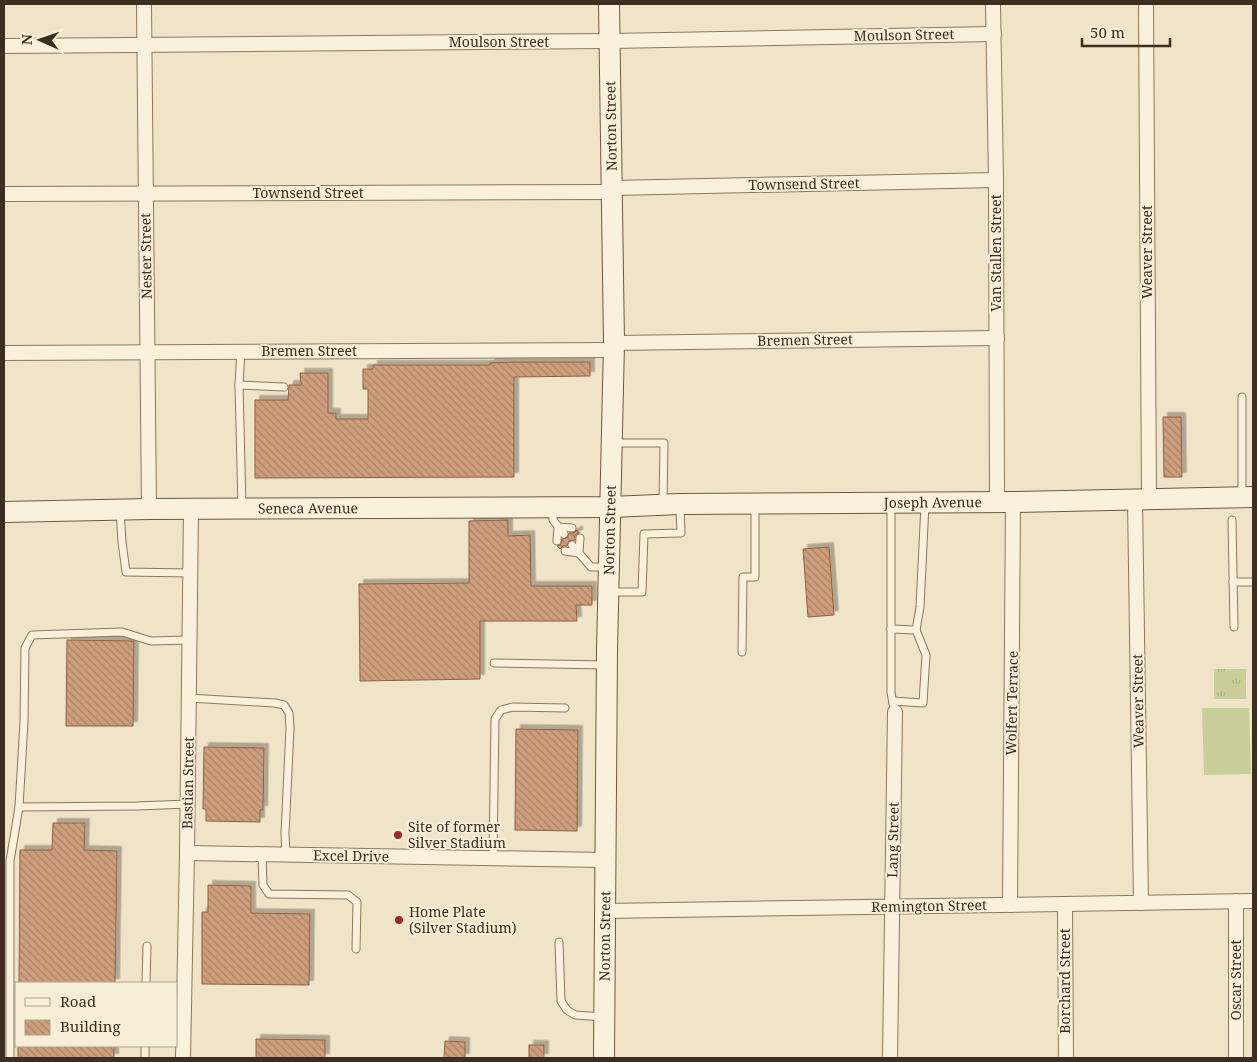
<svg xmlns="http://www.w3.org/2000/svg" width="1257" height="1062" font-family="'Noto Serif',serif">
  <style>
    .park { fill: url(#park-tufts) }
    .garden { fill: #c9cf9b }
    .building { fill: url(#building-back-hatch); stroke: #8d5f41; filter: url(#shadow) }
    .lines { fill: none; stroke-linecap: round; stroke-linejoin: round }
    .lane-casing { stroke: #8d765c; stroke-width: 9 }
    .street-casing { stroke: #8d765c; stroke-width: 16 }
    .secondary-casing { stroke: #6f573f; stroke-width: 22 }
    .lane { stroke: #faf1dc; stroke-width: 7 }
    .street { stroke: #faf1dc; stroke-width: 14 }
    .secondary { stroke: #faf1dc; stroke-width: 20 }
    .poi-dot { fill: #9e2a2b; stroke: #f7eed8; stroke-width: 2 }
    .labels { text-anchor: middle; stroke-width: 4; stroke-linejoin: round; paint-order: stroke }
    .street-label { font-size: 14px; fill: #3d2e20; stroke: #f7eed8 }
    .poi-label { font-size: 14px; fill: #3d2e20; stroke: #f7eed8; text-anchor: start }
  </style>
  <defs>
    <pattern id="park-tufts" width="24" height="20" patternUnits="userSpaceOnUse" patternTransform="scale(1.25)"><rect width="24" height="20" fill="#c9cf9b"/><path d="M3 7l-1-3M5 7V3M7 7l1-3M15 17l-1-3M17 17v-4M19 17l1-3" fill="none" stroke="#aeb285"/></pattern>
    <pattern id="building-back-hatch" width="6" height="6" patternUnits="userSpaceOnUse" patternTransform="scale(1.25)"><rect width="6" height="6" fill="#cf9f7d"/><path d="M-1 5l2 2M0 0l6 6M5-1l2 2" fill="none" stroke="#a98266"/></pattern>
    <filter id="shadow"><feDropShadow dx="4.5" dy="-4.5" stdDeviation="0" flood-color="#0004"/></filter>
  </defs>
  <rect width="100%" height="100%" fill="#f0e4c8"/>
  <rect class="park" x="1214" y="669" width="32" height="30"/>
  <polygon class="garden" points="1202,708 1249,708 1251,774 1204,775"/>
  <g class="building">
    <polygon points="512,362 590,362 590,376 514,377 514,477 255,478 255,400 288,400 289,385 301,385 300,373 328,373 328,413 336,413 336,419 368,419 368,389 363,389 363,369 373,369 373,365 490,365 490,363"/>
    <polygon points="1163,417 1181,417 1182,477 1164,477"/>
    <polygon points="508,520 508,536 530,535 531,586 592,586 592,605 576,605 577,621 480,621 480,679 360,681 359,584 469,583 469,521"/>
    <polygon points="577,530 579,533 575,535 575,540 569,541 567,546 563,546 560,549 557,546 561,544 562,539 567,538 569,533 574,533"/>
    <polygon points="829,547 834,615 808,617 803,549"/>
    <polygon points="67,640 134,641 133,726 66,726"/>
    <polygon points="516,729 578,730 577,831 515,830"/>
    <polygon points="204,747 264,748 263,810 260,810 260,822 206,821 206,809 203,809"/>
    <polygon points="53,823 85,823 84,850 117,851 115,983 19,983 20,850 52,850"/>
    <polygon points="208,885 251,886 251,913 310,914 309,985 202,984 202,912 208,912"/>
    <polygon points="256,1039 325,1040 325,1058 256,1058"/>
    <polygon points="445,1041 465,1042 465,1058 444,1058"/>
    <rect x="529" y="1045" width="15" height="13"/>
    <rect x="18" y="1046" width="96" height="12"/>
  </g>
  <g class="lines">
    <defs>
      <g id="lane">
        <polyline points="241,351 239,385 242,508"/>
        <polyline points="239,385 284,387"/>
        <polyline points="1242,397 1242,495"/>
        <polyline points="612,443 664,443 663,503"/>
        <polyline points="891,505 891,692 893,704"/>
        <polyline points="553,510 553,520 564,534"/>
        <polyline points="120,511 122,542 126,572 190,573"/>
        <polyline points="1232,520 1234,627"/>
        <polyline points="557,541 558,527 572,528"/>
        <polyline points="572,545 591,567 607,567"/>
        <polyline points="565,551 579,553 580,538"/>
        <polyline points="1233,582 1253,582"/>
        <polyline points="611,592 642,592 644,534 681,533 680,507"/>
        <polyline points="891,629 916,630"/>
        <polyline points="742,652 743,577 755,577 755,504"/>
        <polyline points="494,663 606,665"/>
        <polyline points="189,698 275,703 284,705 289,713 290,728 285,834 286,855"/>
        <polyline points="893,701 923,703 926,655 916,630 920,607 925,504"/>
        <polyline points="19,807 24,722 25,648 32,635 122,632 151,641 190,640"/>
        <polyline points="262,854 263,885 269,894 348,895 357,902 356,949"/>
        <polyline points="493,858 495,719 501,710 513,707 565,708"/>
        <polyline points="559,942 561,1001 567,1010 575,1015 604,1017"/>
        <polyline points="146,983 147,946"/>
        <polyline points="10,1058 10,861 19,807 137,806 188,804"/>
        <polyline points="145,1058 145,1046"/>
      </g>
      <g id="street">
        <polyline points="144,4 149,509"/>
        <polyline points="993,4 996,180 997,502"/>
        <polyline points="1146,4 1149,500"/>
        <polyline points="4,46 610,41 994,34"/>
        <polyline points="612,188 996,180"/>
        <polyline points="4,194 612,192"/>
        <polyline points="614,343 997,338"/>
        <polyline points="4,353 614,350"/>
        <polyline points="1135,500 1141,903"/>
        <polyline points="187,853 605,860"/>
        <polyline points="1236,901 1236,1058"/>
        <polyline points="1065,904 1066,1058"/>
        <polyline points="1010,905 1013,502"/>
        <polyline points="605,911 1253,901"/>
        <polyline points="183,1058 187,853 191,509"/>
        <polyline points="890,1058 895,712"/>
      </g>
      <g id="secondary">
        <path id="s1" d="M4,512l145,-3 462,-2 69,-3 333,-2 240,-5"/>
        <path id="s2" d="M604,1058l3,-407 7,-308 -5,-339"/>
      </g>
    </defs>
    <use href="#lane" class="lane-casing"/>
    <use href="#street" class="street-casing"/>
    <use href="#secondary" class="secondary-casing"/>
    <use href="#lane" class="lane"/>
    <use href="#street" class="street"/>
    <use href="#secondary" class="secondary"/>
  </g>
  <g class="poi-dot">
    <circle cx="398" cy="835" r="5"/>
    <circle cx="399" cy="920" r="5"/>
  </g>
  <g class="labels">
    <g class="street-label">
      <text transform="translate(904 35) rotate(-1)" y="5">Moulson Street</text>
      <text x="499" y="47">Moulson Street</text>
      <text transform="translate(611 126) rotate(-91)" y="5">Norton Street</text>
      <text transform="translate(804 184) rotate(-1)" y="5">Townsend Street</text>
      <text x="308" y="198">Townsend Street</text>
      <text transform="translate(1147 252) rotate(-90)" y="5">Weaver Street</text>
      <text transform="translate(996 253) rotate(-90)" y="5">Van Stallen Street</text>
      <text transform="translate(146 256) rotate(-91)" y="5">Nester Street</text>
      <text transform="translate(805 340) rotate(-1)" y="5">Bremen Street</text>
      <text x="309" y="356">Bremen Street</text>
      <text dy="5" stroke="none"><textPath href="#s1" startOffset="929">Joseph Avenue</textPath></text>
      <text dy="5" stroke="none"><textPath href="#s1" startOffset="304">Seneca Avenue</textPath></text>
      <text dy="5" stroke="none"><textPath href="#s2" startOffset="528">Norton Street</textPath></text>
      <text transform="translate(1138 701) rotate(-91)" y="5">Weaver Street</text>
      <text transform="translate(1012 703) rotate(-89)" y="5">Wolfert Terrace</text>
      <text transform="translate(188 783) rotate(-89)" y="5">Bastian Street</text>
      <text transform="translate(893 840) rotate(-89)" y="5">Lang Street</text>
      <text transform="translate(351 856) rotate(1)" y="5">Excel Drive</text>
      <text transform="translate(929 906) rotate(-1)" y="5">Remington Street</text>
      <text dy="5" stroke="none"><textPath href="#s2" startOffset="122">Norton Street</textPath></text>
      <text transform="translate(1236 980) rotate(-90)" y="5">Oscar Street</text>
      <text transform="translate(1065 981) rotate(-90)" y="5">Borchard Street</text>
    </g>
    <g class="poi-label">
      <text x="408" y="832">Site of former<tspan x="408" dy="16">Silver Stadium</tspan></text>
      <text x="409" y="917">Home Plate<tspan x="409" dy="16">(Silver Stadium)</tspan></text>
    </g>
  </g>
  <rect width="1257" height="1062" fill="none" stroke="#3d2e20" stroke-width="10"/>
  <rect x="15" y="982" width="162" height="65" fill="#f7eed8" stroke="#ada18e"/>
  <rect x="25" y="998" width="25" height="8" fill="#faf1dc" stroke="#ada18e"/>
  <text x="60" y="1007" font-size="15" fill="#3d2e20">Road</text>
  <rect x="25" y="1020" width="25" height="15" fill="url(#building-back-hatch)" stroke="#ada18e"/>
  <text x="60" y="1032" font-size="15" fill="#3d2e20">Building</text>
  <g transform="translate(40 40) rotate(272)" stroke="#f7eed8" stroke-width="4" paint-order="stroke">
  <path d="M0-4L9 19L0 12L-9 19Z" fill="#3d2e20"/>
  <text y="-8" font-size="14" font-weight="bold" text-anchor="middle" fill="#3d2e20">N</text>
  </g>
  <path d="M1082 38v8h88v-8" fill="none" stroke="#3d2e20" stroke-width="2.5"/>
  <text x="1090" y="38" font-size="15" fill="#3d2e20" stroke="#f7eed8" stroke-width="4" paint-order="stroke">50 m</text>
</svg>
